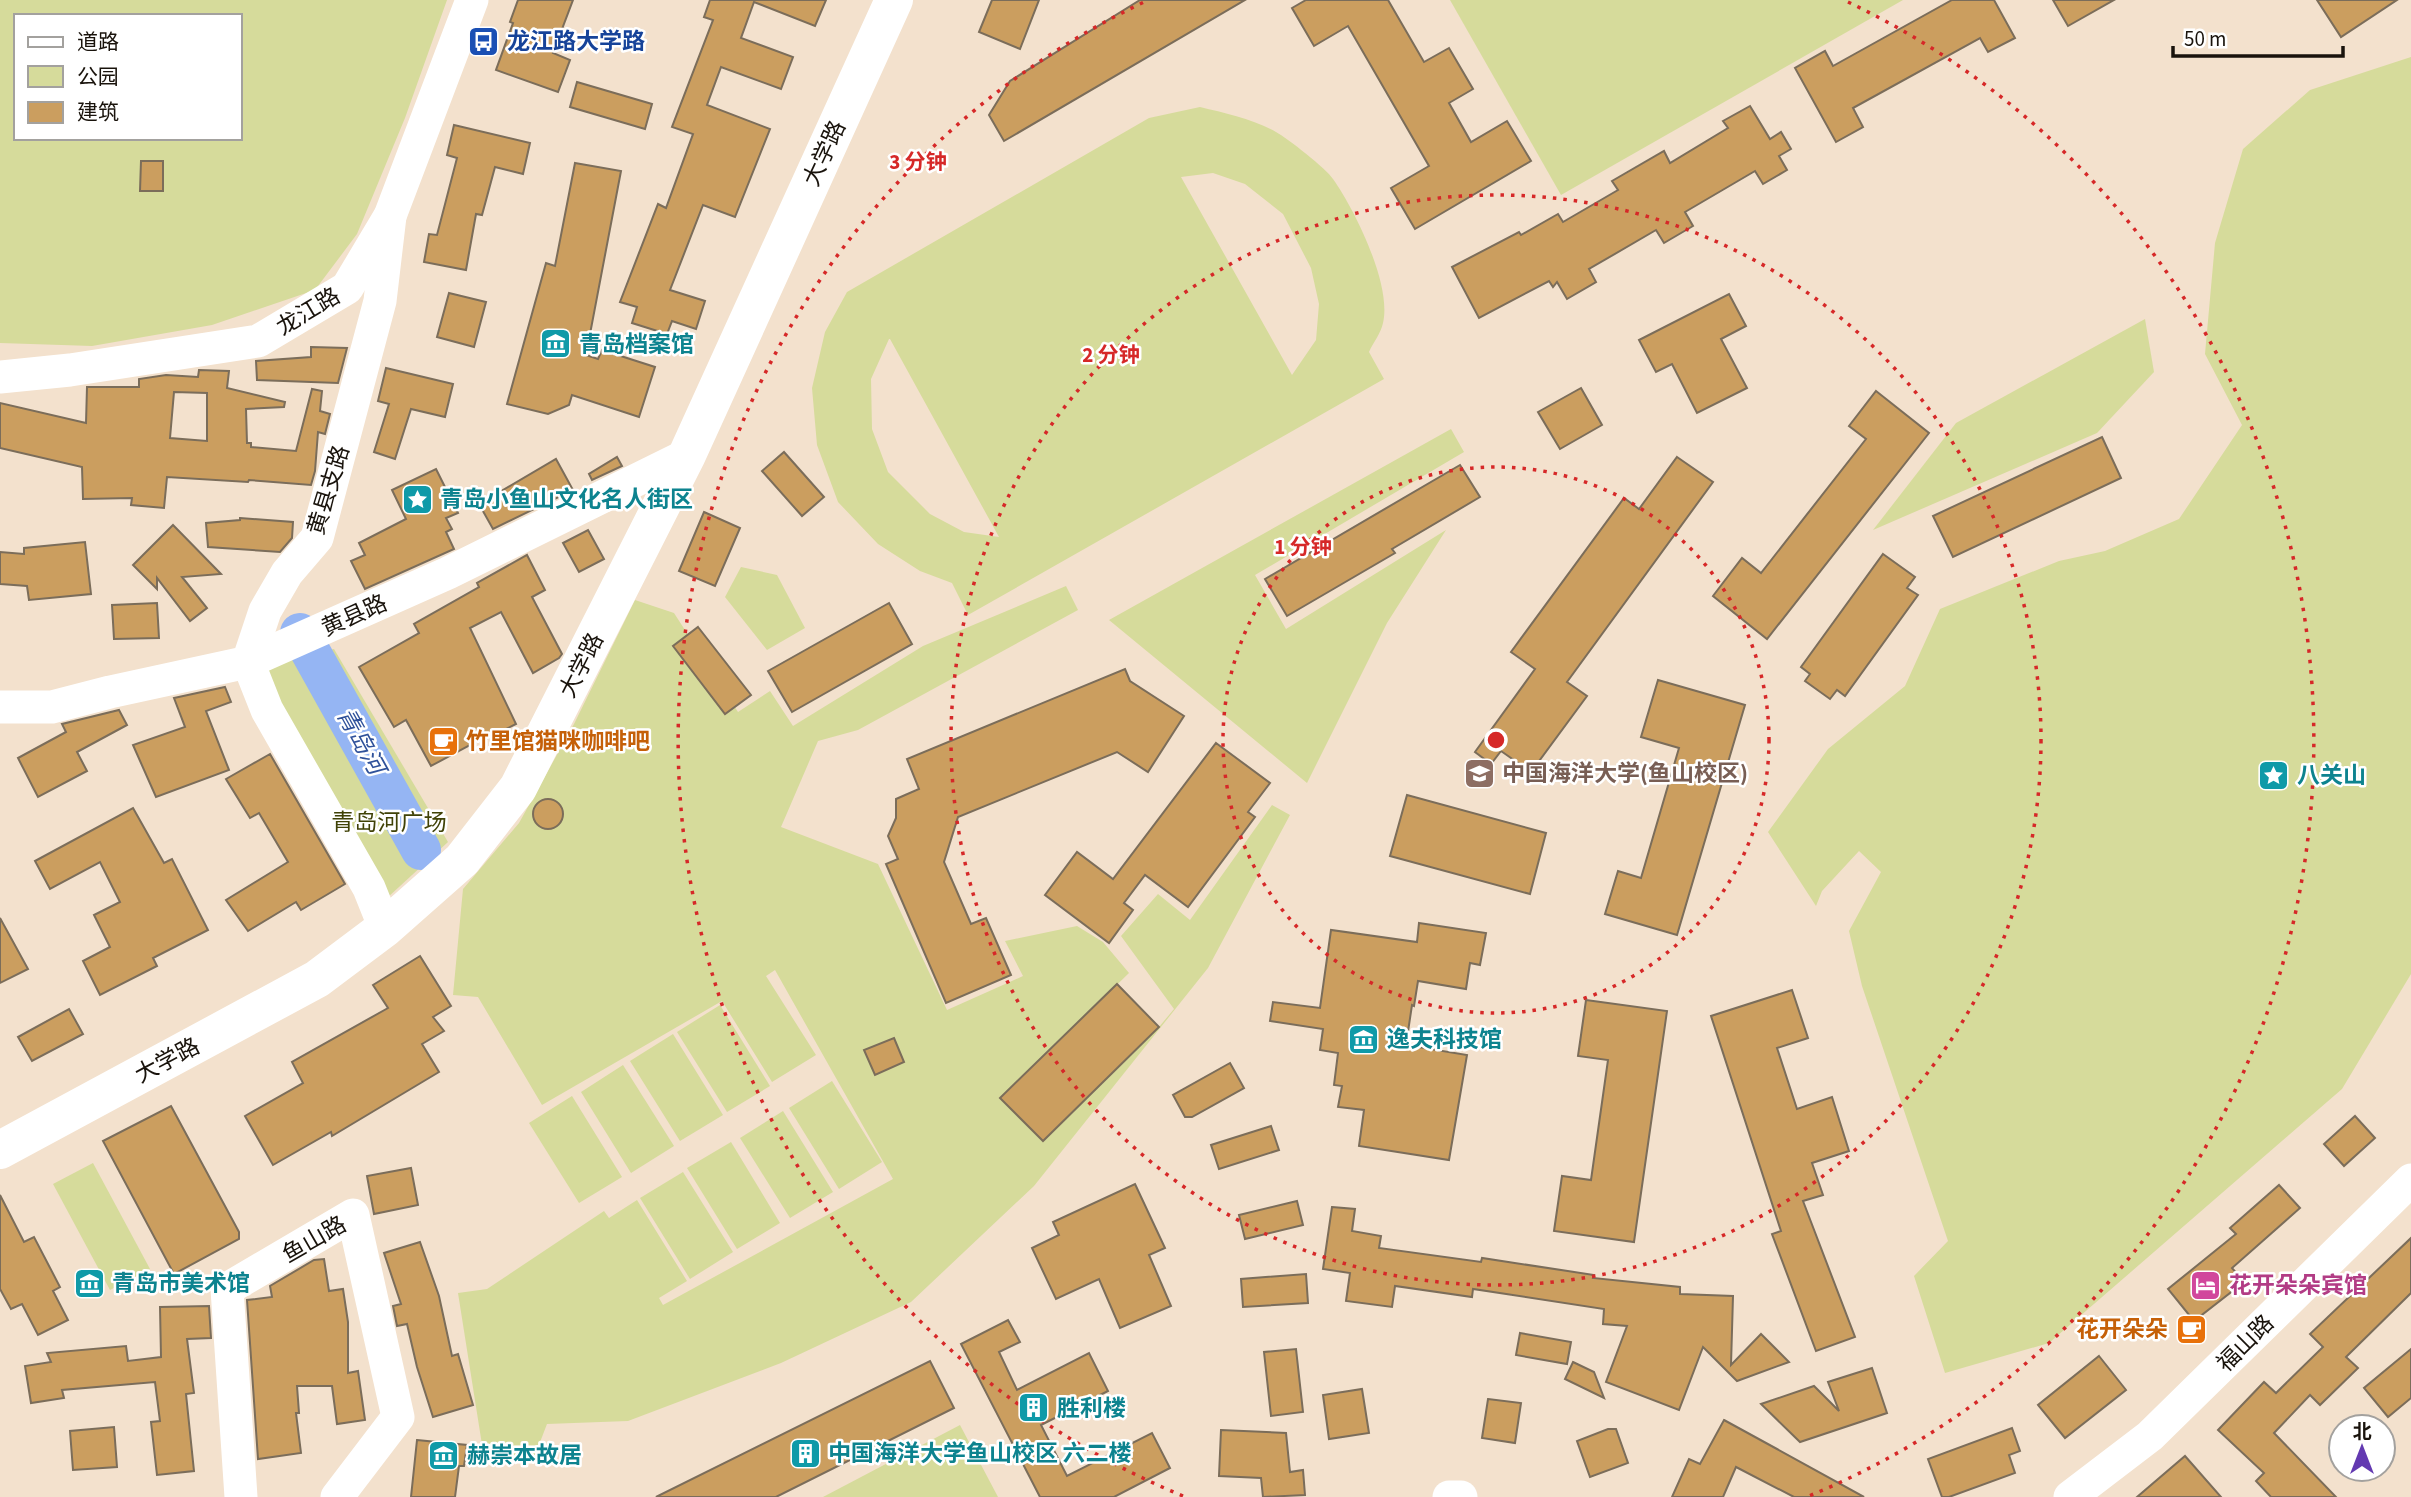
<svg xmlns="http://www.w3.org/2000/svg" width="2411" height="1497" font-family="'Source Sans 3','Noto Sans SC',sans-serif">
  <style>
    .green { fill: #d6db9b; fill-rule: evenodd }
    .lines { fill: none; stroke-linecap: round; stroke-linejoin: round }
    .river { stroke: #95b5f3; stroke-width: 40 }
    .building { fill: #cb9e5f; stroke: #7b6d5a; stroke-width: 2; fill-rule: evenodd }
    .minor { stroke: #fff; stroke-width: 33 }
    .major { stroke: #fff; stroke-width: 38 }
    .ring { fill: none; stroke: #d62828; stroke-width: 3.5; stroke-dasharray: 3.5 7 }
    .labels { text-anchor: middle; stroke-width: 5; stroke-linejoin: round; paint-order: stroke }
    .transit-label { font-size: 23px; font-weight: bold; fill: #164399; stroke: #fff; text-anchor: start }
    .street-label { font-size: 23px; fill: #19130c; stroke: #fff }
    .culture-label { font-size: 23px; font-weight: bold; fill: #0d838f; stroke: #fff; text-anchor: start }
    .food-label { font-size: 23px; font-weight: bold; fill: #c56008; stroke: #fff; text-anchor: start }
    .education-label { font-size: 23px; font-weight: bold; fill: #785e54; stroke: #fff; text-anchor: start }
    .park-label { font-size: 23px; fill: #404207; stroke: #fff }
    .hotel-label { font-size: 23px; font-weight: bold; fill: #b23c85; stroke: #fff; text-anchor: start }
    .water-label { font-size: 24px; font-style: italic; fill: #2f519a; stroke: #fff }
    .centre { fill: #d62828; stroke: #fff; stroke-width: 3.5 }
    .ring-label { font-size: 21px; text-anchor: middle; font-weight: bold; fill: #d62828; stroke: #fff; stroke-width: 5; stroke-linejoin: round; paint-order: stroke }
  </style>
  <rect width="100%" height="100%" fill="#f3e1cd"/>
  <g class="green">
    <path d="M0,0h447l-42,118 -48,116 -42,56 -103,35 -120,21 -92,-3zM16,16h224v122h-224z"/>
    <polygon points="1450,0 1903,0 1561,195"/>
    <polygon points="2411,57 2411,974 2342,1089 2049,1343 1945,1373 1914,1276 1948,1241 1862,986 1849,931 1881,872 1859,851 1822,891 1816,906 1768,832 1828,749 1905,686 1940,609 2059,561 2105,551 2179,519 2242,425 2205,354 2215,243 2243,149 2310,90"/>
    <path d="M1200,107c25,6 53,12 76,25 11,6 51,37 57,47 22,31 59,106 50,144 -2,10 -10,20 -14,29l15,27 -416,236 -16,-32 -32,-12 -42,-27 -40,-42 -21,-57 -5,-57 13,-56 22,-40 302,-174zM1213,173l32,11 38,30 28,54 8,36 -3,36 -24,35 -111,-198zM889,339h1l109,198 -35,-5 -34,-18 -42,-42 -16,-43 -1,-50z"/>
    <polygon points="2145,319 2154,372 2097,433 1873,530 1956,423"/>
    <polygon points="1451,429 1464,452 1255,575 1286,629 1446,530 1387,623 1307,783 1109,620"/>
    <polygon points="741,567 777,575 805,628 767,650 725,597"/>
    <polygon points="1066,586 1078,610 858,730 818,741 781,827 878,864 947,1010 1023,976 1005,941 1077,926 1103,942 1129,973 1001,1098 1043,1141 1159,1027 1174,1009 1121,936 1158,894 1190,920 1272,805 1290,815 1208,968 1034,1186 911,1302 781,1363 628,1421 547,1424 532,1463 483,1451 458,1293 487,1289 604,1211 609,1218 637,1200 687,1281 659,1298 663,1305 893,1179 775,970 766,976 816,1055 772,1082 722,1001 542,1105 478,997 453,995 463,889 519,823 574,724 635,600 674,613 738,712 770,691 793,726 923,646"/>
    <polygon points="334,649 448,842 387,898 256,665"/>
    <polygon points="720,1005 770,1086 727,1112 677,1032"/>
    <polygon points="673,1034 723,1115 680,1141 630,1061"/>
    <polygon points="623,1065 674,1146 631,1173 581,1092"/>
    <polygon points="832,1081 882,1162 839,1189 789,1108"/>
    <polygon points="572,1096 622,1177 579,1203 529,1123"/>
    <polygon points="783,1111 833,1192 790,1218 740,1138"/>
    <polygon points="731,1142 780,1223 737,1249 687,1168"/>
    <polygon points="93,1163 150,1269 110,1290 53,1184"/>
    <polygon points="683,1172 733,1252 690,1279 640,1198"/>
    <polygon points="960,1425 998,1497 823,1497"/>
  </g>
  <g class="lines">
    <polyline class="river" points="300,633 421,850"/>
  </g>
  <g class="building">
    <polygon points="518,0 573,0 553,53 570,60 558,92 496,70 513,23 510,22"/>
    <polygon points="710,0 826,0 815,26 754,2 741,38 793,57 781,89 721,67 707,105 770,129 735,217 703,205 670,290 705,301 696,329 672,321 667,334 632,323 637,307 620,302 658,204 666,208 693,134 672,127 713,20 704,17"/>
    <polygon points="992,0 1039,0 1020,49 979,32"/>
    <polygon points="1140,0 1245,0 1004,141 989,115 1010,81"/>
    <polygon points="1306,0 1388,0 1424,62 1449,48 1473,89 1449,103 1471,142 1507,121 1531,161 1415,229 1391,188 1429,166 1348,26 1314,46 1292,8"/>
    <polygon points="1952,0 1994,0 2015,38 1988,52 1980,38 1853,108 1863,127 1836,142 1795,68 1825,51 1833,66"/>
    <polygon points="2053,0 2114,0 2068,26"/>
    <polygon points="2317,0 2397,0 2341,37"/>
    <polygon points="577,82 652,104 645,129 570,107"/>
    <polygon points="1750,106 1770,139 1781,132 1791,149 1779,156 1787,170 1763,184 1755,171 1685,212 1693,226 1664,243 1656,230 1589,269 1596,282 1567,299 1557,282 1553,287 1549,281 1479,318 1452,267 1519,232 1521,235 1558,214 1563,222 1618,190 1612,181 1664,151 1670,163 1728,128 1723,121"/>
    <polygon points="454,125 530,143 523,174 495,167 482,215 476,214 466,270 424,262 429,234 437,235 457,158 447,155"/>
    <polygon points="141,161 163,161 163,191 140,191"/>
    <polygon points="575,163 621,171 586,355 598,359 602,350 655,367 639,417 572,395 569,405 548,414 507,404 546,263 555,266"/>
    <polygon points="449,293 486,302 474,347 437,337"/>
    <polygon points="1729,294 1746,326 1721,339 1747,388 1697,413 1672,364 1656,372 1639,340"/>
    <polygon points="311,347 347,348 338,383 257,380 256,361 311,357"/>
    <polygon points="386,368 453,384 445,417 411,409 395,459 374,452 389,404 378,401"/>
    <path d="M199,370l30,1 -2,17 58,14 -1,5 -38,2 1,34h4v4l45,4 16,-62 10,2 -2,20 10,3 -5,20 -7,-2 -3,39 -4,14 -62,-5 -1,2 -81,-5 -3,31 -33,-3 1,-7 -49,1 -1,-32 -82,-19v-45l86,20 1,-36h52v-8l27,-4 32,2zM174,392l33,1v48l-37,-3z"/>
    <polygon points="1581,388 1602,425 1560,449 1538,412"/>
    <polygon points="1876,391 1929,433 1767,639 1713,596 1742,558 1761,573 1866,439 1849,426"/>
    <polygon points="2102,437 2121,478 1953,557 1933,516"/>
    <polygon points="784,452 824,497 802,516 762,471"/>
    <polygon points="617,457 622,466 592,480 589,474"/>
    <polygon points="1677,457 1713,482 1567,682 1587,696 1531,772 1501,751 1491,764 1475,752 1535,669 1511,652 1624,498 1639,509"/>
    <polygon points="556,459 573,490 493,529 479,504"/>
    <polygon points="1460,465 1480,497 1392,549 1395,553 1287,616 1265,579"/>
    <polygon points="436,469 458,513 446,518 452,529 446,532 454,549 365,589 351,561 365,555 359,543 406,519 392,490"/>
    <polygon points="704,512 740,528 715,586 679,571"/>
    <polygon points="240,518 293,522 292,538 280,552 208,547 206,523 240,520"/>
    <polygon points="173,525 221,574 182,577 207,608 190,621 157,578 157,589 133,565"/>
    <polygon points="588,530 604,559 579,572 563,543"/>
    <polygon points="85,542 91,594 29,600 27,586 0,584 0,552 24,554 24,548"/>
    <polygon points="1883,554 1915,577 1907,588 1918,595 1845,696 1837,690 1830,699 1805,681 1810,674 1801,667"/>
    <polygon points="527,555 545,590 532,597 562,654 559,658 533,673 501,612 470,628 516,724 482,741 481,739 431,766 406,720 394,727 359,667 419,633 414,624 479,587 477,583"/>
    <polygon points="157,603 159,638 114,639 112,605"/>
    <polygon points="889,603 912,644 792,712 768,671"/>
    <polygon points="698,627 751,695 725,714 673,646"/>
    <polygon points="1125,669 1130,681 1184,716 1148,772 1117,752 958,817 944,862 971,924 986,918 1011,975 946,1003 886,864 898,859 888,836 896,818 896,799 919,789 907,759"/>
    <polygon points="1658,680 1745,705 1677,935 1605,914 1618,871 1641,878 1679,748 1641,737"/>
    <polygon points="225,687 231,702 206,711 229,770 156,797 133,745 185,727 174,698"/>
    <polygon points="119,710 127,725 77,752 87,771 38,797 18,758 66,732 62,724"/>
    <polygon points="1216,743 1270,783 1248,812 1255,817 1188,907 1145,875 1124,903 1133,910 1109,943 1045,895 1077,852 1113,879"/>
    <polygon points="270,754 345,884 301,910 296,902 248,931 226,900 288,862 259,813 250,818 226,779"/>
    <polygon points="1407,795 1546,833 1530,894 1390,856"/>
    <circle cx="548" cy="814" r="15"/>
    <polygon points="133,808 164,863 172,859 208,930 153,958 157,966 100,995 83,961 110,947 94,915 120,902 100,862 50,889 35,861"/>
    <polygon points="0,918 28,969 0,983"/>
    <polygon points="1419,923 1486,933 1480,965 1470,963 1466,989 1418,981 1414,1006 1412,1005 1406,1045 1467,1055 1449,1160 1359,1146 1364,1110 1338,1107 1342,1086 1334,1085 1338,1053 1320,1050 1323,1029 1270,1021 1273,1002 1320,1008 1331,930 1417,942"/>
    <polygon points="420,956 451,1006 433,1017 444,1031 422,1044 439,1072 332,1136 331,1132 273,1165 245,1116 303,1083 292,1062 388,1008 373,985"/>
    <polygon points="1117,984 1159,1027 1043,1141 1000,1098"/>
    <polygon points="1792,990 1808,1038 1777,1048 1797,1109 1832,1097 1849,1151 1812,1163 1823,1195 1803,1201 1855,1337 1816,1351 1772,1234 1781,1231 1711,1016"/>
    <polygon points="1586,1000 1667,1011 1634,1242 1554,1231 1562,1176 1591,1180 1608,1060 1578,1056"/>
    <polygon points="69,1009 83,1034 32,1061 18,1037"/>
    <polygon points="894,1038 904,1062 875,1075 864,1050"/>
    <polygon points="1230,1063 1244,1088 1192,1117 1185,1117 1173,1095"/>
    <polygon points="171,1106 239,1232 239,1239 174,1274 103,1141"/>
    <polygon points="2355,1116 2375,1138 2344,1166 2324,1144"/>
    <polygon points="1271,1126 1279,1150 1219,1169 1211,1145"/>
    <polygon points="411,1168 418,1205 374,1214 367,1176"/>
    <polygon points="1135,1184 1165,1248 1149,1255 1171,1306 1120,1328 1099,1279 1056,1299 1032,1248 1059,1235 1053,1222"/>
    <polygon points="2279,1185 2300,1208 2232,1268 2244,1282 2194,1321 2168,1289 2236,1234 2230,1228"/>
    <polygon points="0,1195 24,1242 34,1237 60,1287 53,1291 68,1320 38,1335 22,1304 11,1309 0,1289"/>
    <polygon points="1297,1201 1303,1225 1245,1239 1239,1215"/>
    <polygon points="1332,1207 1355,1209 1352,1231 1381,1236 1379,1248 1481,1262 1482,1258 1594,1275 1593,1278 1680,1287 1680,1294 1733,1296 1731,1365 1761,1334 1789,1362 1737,1381 1703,1347 1679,1410 1606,1382 1627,1326 1603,1324 1604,1309 1473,1289 1472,1297 1395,1286 1392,1307 1346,1301 1350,1273 1323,1269"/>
    <polygon points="2411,1238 2411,1293 2346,1357 2358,1368 2320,1405 2310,1395 2274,1433 2336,1497 2271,1497 2256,1481 2264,1473 2218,1430 2264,1382 2276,1393 2323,1347 2310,1334"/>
    <polygon points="420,1242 439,1296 452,1356 458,1354 473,1405 433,1417 417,1367 407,1324 397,1326 393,1306 401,1304 384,1253"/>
    <polygon points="324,1259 329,1291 343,1289 348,1322 348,1373 358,1371 365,1420 337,1424 332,1386 297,1386 299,1413 296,1413 301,1453 258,1459 247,1300 272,1297 270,1286 314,1260"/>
    <polygon points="1306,1274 1308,1303 1243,1307 1241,1279"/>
    <polygon points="209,1306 211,1338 187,1339 194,1393 186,1394 194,1471 157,1475 151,1422 160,1421 155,1382 62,1390 64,1398 31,1403 25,1366 51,1362 47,1353 126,1346 128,1361 161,1357 160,1307"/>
    <polygon points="1008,1320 1020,1342 999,1352 1017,1390 1089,1353 1108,1391 1041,1425 1067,1476 1152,1433 1170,1468 1114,1497 1040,1497 961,1344"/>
    <polygon points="1520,1333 1571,1342 1567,1364 1516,1355"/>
    <polygon points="1296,1349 1303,1412 1271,1416 1264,1352"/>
    <polygon points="2411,1349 2411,1398 2388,1417 2364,1388"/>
    <polygon points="2099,1356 2126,1390 2065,1438 2038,1405"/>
    <polygon points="930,1361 954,1408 776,1497 656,1497"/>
    <polygon points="1573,1362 1594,1372 1604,1398 1565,1379"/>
    <polygon points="1872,1368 1887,1413 1800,1442 1761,1404 1814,1386 1839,1411 1828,1382"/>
    <polygon points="1362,1389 1369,1433 1329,1439 1323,1395"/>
    <polygon points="1488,1399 1521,1403 1515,1443 1482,1438"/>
    <polygon points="1724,1420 1777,1449 1864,1497 1794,1497 1736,1467 1723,1497 1672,1497 1689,1459 1700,1464"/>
    <polygon points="114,1427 117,1467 73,1470 70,1431"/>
    <polygon points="2012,1428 2020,1451 2009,1455 2015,1473 1949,1497 1942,1497 1928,1459"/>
    <polygon points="1608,1429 1616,1429 1628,1463 1590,1477 1577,1441"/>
    <polygon points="1221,1430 1286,1433 1290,1472 1303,1470 1305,1495 1263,1497 1261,1478 1219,1476"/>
    <polygon points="417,1440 467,1445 464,1466 459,1466 455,1497 411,1497"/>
    <polygon points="2185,1456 2221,1497 2137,1497"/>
  </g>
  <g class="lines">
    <g class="minor">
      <polyline points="0,377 70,370 258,341 347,288 390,216 472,0"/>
      <polyline points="0,707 52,707 110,692 248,662 448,573 687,455"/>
      <polyline points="385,928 369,888 267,710 248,662 265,611 287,573 317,538 380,301 390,216"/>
      <polyline points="241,1497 227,1289 353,1215 398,1417 337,1497"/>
      <polyline points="1449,1497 1461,1497"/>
      <polyline points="2070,1497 2150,1436 2411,1180"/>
    </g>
    <polyline class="major" points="0,1150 317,979 385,928 462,860 518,788 687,455 894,0"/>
  </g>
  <g class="ring">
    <circle cx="1496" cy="740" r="273"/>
    <circle cx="1496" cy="740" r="545"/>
    <path d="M1183 1496A818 818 0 0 1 1144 2M1848 2A818 818 0 0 1 1809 1496"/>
  </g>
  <defs>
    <symbol id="bus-square" viewBox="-11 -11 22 22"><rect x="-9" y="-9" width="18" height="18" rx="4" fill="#1a4fb4" stroke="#fff"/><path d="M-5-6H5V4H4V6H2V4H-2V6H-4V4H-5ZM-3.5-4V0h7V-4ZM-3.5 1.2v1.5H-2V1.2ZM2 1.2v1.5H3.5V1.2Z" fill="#fff"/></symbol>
    <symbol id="museum-square" viewBox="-11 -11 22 22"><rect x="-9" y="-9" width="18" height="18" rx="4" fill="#0f9aa8" stroke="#fff"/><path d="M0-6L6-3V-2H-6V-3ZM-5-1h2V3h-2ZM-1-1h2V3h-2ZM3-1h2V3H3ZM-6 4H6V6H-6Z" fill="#fff"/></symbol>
    <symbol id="sight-square" viewBox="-11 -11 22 22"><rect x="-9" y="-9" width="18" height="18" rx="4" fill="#0f9aa8" stroke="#fff"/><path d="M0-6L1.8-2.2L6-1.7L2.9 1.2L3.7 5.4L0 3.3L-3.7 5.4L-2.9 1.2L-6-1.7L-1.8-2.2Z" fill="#fff"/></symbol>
    <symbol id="cafe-square" viewBox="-11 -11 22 22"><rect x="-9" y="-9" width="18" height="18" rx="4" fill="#e8710a" stroke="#fff"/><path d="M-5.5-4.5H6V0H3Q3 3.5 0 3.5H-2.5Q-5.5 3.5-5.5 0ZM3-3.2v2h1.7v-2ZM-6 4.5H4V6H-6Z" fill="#fff"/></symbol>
    <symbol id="university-square" viewBox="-11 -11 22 22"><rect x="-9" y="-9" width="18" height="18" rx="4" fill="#8d6e63" stroke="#fff"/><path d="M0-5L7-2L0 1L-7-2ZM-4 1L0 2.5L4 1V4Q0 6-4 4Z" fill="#fff"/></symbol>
    <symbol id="hotel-square" viewBox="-11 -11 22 22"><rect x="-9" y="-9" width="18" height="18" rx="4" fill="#d1479c" stroke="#fff"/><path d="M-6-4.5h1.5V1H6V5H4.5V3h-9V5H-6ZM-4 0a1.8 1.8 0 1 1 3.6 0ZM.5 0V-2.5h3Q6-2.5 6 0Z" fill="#fff"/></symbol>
    <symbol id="building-square" viewBox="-11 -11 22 22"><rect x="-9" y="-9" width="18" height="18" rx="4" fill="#0f9aa8" stroke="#fff"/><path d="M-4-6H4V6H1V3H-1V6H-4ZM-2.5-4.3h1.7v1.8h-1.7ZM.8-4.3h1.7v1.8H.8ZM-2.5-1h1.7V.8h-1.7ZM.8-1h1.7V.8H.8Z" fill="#fff"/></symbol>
  </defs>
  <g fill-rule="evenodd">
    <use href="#bus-square" x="466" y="24" width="35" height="35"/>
    <use href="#museum-square" x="538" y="326" width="35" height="35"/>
    <use href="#sight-square" x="400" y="482" width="35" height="35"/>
    <use href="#cafe-square" x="426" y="724" width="35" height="35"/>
    <use href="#university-square" x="1462" y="756" width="35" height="35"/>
    <use href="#sight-square" x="2256" y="758" width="35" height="35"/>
    <use href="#museum-square" x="1346" y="1022" width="35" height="35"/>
    <use href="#museum-square" x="72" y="1266" width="35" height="35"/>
    <use href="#hotel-square" x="2188" y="1268" width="35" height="35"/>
    <use href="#cafe-square" x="2174" y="1312" width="35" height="35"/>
    <use href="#building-square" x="1016" y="1390" width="35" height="35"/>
    <use href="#building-square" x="788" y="1436" width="35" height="35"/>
    <use href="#museum-square" x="426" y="1438" width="35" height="35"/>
  </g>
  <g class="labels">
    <g class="transit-label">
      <text x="507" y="49">龙江路大学路</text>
    </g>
    <g class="street-label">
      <text transform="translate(824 153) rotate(-65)" y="8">大学路</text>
      <text transform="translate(308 311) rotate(-31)" y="8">龙江路</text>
      <text transform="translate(328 490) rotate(-73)" y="8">黄县支路</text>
      <text transform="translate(354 615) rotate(-24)" y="8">黄县路</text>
      <text transform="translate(581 665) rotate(-63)" y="8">大学路</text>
      <text transform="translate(167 1060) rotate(-28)" y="8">大学路</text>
      <text transform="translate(314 1239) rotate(-30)" y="8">鱼山路</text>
      <text transform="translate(2245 1343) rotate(-45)" y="8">福山路</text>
    </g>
    <g class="culture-label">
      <text x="579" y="352">青岛档案馆</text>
      <text x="440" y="507">青岛小鱼山文化名人街区</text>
      <text x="2297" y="783">八关山</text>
      <text x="1387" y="1047">逸夫科技馆</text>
      <text x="112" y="1291">青岛市美术馆</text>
      <text x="1057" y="1416">胜利楼</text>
      <text x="828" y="1461">中国海洋大学鱼山校区 六二楼</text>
      <text x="467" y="1463">赫崇本故居</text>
    </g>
    <g class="food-label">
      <text x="466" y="749">竹里馆猫咪咖啡吧</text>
      <text x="2168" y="1337" text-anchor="end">花开朵朵</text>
    </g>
    <g class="education-label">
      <text x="1502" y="781">中国海洋大学(鱼山校区)</text>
    </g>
    <g class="park-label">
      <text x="389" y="830">青岛河广场</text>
    </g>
    <g class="hotel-label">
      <text x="2229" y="1293">花开朵朵宾馆</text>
    </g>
    <g class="water-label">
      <text transform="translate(361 741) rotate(61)" y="8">青岛河</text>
    </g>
  </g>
  <circle cx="1496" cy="740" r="10" class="centre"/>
  <g class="ring-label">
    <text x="918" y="169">3 分钟</text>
    <text x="1111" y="362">2 分钟</text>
    <text x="1303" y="554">1 分钟</text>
  </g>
  <rect x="14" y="14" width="228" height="126" fill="#ffffff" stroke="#a3a19e" stroke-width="2"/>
  <rect x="28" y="37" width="35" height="10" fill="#ffffff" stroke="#a3a19e" stroke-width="2"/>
  <text x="77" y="49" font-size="21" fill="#19130c">道路</text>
  <rect x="28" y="66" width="35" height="21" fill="#d6db9b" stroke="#a3a19e" stroke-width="2"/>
  <text x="77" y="84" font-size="21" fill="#19130c">公园</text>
  <rect x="28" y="102" width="35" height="21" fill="#cb9e5f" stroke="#a3a19e" stroke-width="2"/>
  <text x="77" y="119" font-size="21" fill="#19130c">建筑</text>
  <g transform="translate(2362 1448)"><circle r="33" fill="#ffffff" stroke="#a3a19e" stroke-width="2"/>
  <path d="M0-5L12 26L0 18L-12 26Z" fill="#6339b1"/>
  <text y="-10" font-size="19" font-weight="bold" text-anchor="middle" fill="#19130c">北</text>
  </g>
  <path d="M2173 46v10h170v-10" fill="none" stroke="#19130c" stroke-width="3.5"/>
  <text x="2184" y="46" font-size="21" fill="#19130c" stroke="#ffffff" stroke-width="5" paint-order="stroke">50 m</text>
</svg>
